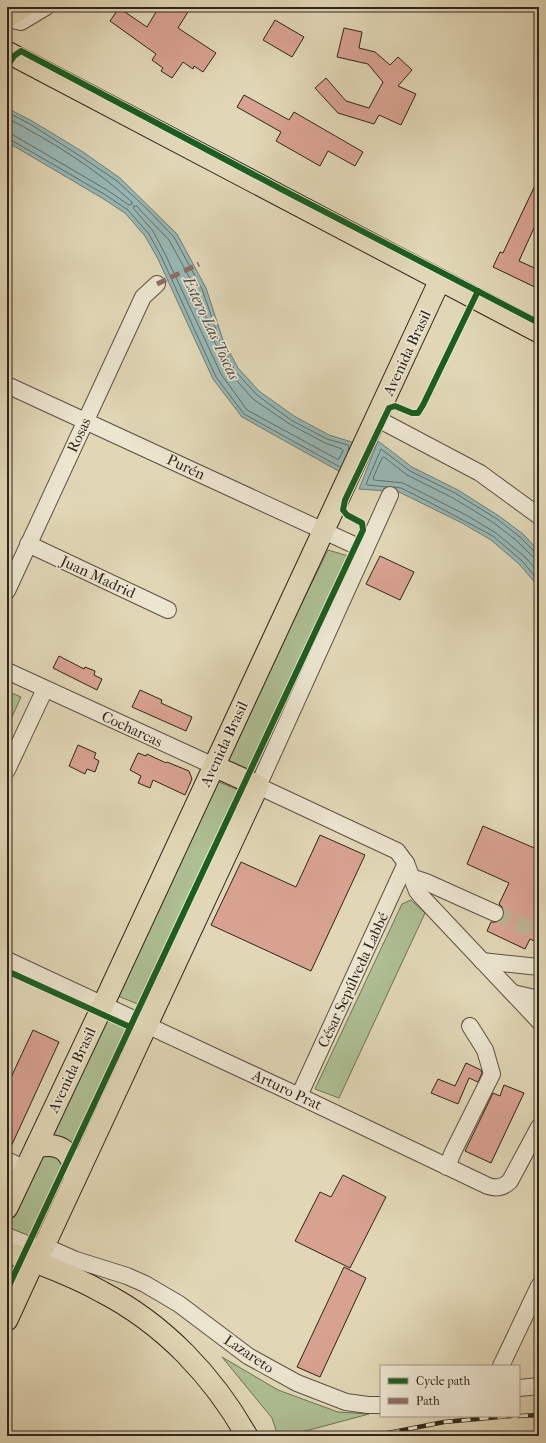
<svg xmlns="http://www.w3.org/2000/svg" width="546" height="1443" font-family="'IM FELL French Canon',serif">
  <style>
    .green { fill: #adbf93; stroke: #6e7257 }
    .water { fill: #97b8b6; stroke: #6d7d78 }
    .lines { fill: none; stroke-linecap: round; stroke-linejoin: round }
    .shore { stroke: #636e68; stroke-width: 1 }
    .building { fill: #d8a291; stroke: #2f241b }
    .minor-tunnel { stroke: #bdb397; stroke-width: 16; stroke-dasharray: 16 8; stroke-linecap: butt }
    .minor-casing { stroke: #5c5142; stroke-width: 18 }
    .major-casing { stroke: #2f241b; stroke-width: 23 }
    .minor { stroke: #ece5d0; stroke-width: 16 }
    .major { stroke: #e1d7b6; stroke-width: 21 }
    .rail-casing { stroke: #2f241b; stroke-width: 4.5 }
    .rail { stroke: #ece5d0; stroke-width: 3; stroke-dasharray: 9; stroke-linecap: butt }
    .quiet { stroke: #8d6e63; stroke-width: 5; stroke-dasharray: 10 5; stroke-linecap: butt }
    .cycleway-casing { stroke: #ece5d0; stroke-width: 8 }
    .cycleway { stroke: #1b5e20; stroke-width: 6 }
    .labels { text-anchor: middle; stroke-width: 3.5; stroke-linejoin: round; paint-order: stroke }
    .street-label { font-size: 15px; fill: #2f241b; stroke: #ece5d0 }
    .water-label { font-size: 16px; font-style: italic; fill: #494942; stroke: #ece5d0 }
  </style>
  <rect width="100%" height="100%" fill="#e1d7b6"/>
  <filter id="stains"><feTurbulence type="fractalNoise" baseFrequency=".005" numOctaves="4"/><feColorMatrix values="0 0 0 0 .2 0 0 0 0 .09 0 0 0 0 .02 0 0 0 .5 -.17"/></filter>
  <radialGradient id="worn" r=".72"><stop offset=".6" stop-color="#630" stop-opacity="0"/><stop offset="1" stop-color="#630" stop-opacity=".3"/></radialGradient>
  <g class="green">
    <polygon points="328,550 355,558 258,773 225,759"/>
    <polygon points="7,691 21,697 7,728"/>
    <polygon points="217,781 245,793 145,1007 118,996"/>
    <polygon points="411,900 425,913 339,1098 315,1089 402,904"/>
    <polygon points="101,1013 132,1027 35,1240 7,1227 7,1218"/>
    <polygon points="7,1261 22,1268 7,1300"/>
    <polygon points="222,1357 278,1390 338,1412 369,1414 287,1436 278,1436 272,1418"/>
  </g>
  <g class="water">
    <polygon points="7,108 32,121 83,152 120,178 177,234 206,288 223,340 238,368 259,391 294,416 329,435 355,443 344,474 242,417 213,379 158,259 145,236 125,213 102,198 7,142"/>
    <polygon points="378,441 412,467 458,490 499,516 523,534 539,551 539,587 519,564 491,540 462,523 399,492 359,489"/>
  </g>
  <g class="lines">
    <g class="shore">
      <polyline points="7,112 30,124 80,156 117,181 145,207 174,237 202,289 220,341 235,371 257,395 291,420 327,439 348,445 349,447 348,450"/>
      <path d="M7,118c44,23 88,50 125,84v2l-3,1 -22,-15 -94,-55 -6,-1"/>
      <polyline points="7,139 11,140 104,194 128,210 149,234 162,258 216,377 244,414 340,467"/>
      <polygon points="134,206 137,206 141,211 169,240 197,291 215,343 231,374 253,399 288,423 325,443 342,449 343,451 339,459 337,459 247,410 221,374 166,256 153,231 134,209"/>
      <polyline points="387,487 368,485 366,484 381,449 410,471 455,493 497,519 520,537 535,552 539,553"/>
      <polyline points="394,487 401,488 427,501 493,536 522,561 539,581"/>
      <polyline points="539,558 532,556 517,541 494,523 453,498 407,475 384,457 382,458 373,478 374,480 403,483 466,515 496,533 525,557 539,573"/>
    </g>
  </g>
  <g class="building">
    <polygon points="159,7 191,7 178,28 216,53 203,72 194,66 193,69 183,62 172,78 161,71 163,68 152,60 156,54 110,21 119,8 147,27"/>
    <polygon points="275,20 304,37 292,57 263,40"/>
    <polygon points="344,28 362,32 359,48 375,52 390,65 398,57 412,70 398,86 416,94 401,125 379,115 374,124 338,113 315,88 326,78 346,101 369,108 383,82 368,64 337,57"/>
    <polygon points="244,95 289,120 294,112 363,152 355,166 328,151 320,166 276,141 281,132 237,107"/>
    <polygon points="539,177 539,217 519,261 539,270 539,289 493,267 500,252 503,253"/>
    <polygon points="380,556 414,572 400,600 366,584"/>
    <polygon points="59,656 84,669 85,667 95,671 94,675 102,679 97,690 53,668"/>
    <polygon points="140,690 162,700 161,703 192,717 186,731 132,707"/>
    <polygon points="78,745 96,753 94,758 99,761 95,772 87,769 85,774 69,766"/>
    <polygon points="138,753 146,756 147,754 166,763 167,762 189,771 192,779 185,795 153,780 150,788 138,783 141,776 130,770"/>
    <polygon points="483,826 539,850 539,943 530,939 525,949 487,931 491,922 496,922 501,920 503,917 504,912 502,907 499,904 509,883 467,864"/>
    <polygon points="320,835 365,855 311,971 211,925 241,862 296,887"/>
    <polygon points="33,1030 59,1042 9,1151 7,1151 7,1086"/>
    <polygon points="466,1063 481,1070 482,1073 478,1082 469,1078 458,1104 431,1093 438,1079 455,1086"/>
    <polygon points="504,1085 524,1093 491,1163 465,1151 493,1093 500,1096"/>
    <polygon points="343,1175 386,1197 350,1268 295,1241 320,1192 331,1197"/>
    <polygon points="344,1267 366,1278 320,1377 297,1367"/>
  </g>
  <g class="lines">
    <polyline class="minor-tunnel" points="495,913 539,933"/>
    <defs>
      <g id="minor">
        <polyline points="7,19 21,22 46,7"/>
        <polyline points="7,385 365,550"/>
        <polyline points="376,418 480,473 539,516"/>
        <polyline points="390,495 258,786 397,851 406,863 417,891 421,896 539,1021"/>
        <polyline points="28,544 168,610"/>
        <polyline points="7,591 143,297 157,284"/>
        <polyline points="7,671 214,766"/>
        <polyline points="7,770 45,689"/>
        <polyline points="411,877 426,882 495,913"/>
        <path d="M7,960l292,136 189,90c9,3 16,1 22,-5l29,-54"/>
        <polyline points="482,961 539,967"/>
        <polyline points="513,993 539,999"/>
        <polyline points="299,1096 406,863"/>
        <polyline points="7,1160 25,1169"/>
        <polyline points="447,1167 453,1152 492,1074 485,1050 470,1026"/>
        <polyline points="7,1236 32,1246 44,1246 76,1260 127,1276 145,1284 179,1304 248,1356 297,1383 346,1402 368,1405 381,1405"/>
        <polyline points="501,1366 539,1286"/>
        <polyline points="519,1388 539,1386"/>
      </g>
      <g id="major">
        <polyline points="7,17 23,7"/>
        <polyline points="7,52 539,332"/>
        <path d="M36,1147c26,-6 38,6 39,32"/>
        <polyline points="7,1208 103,1005 440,280"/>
        <path d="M7,1252c32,11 65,23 95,40 62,32 111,84 145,144"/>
        <polyline points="7,1320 34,1261 44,1246 258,786 214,766"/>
      </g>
    </defs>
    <use href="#minor" class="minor-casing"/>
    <use href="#major" class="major-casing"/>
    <use href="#minor" class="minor"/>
    <use href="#major" class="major"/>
    <defs>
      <g id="rail">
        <polyline points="519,1416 539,1415"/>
        <polyline points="373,1436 444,1422 511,1416"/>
      </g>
    </defs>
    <use href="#rail" class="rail-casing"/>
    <use href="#rail" class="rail"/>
    <polyline class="quiet" points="157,284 199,264"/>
    <defs>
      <g id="cycleway">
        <polyline points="7,60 10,62 14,56 21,51 281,189 539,323"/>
        <polyline points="7,971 130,1027"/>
        <polyline points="7,1290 363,530 362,523 347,515 343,510 345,500 389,408 395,406 412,413 418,413 423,405 478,291"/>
      </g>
    </defs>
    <use href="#cycleway" class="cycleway-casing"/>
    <use href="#cycleway" class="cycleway"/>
  </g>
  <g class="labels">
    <g class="street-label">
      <text transform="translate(407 353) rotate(-65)" y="5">Avenida Brasil</text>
      <text transform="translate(79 435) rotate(-65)" y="5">Rosas</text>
      <text transform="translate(186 467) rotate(25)" y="5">Purén</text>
      <text transform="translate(98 577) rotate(25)" y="5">Juan Madrid</text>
      <text transform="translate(132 729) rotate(25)" y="5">Cocharcas</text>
      <text transform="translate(224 744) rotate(-65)" y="5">Avenida Brasil</text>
      <text transform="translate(353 980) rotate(-65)" y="5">César Sepúlveda Labbé</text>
      <text transform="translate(72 1070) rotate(-65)" y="5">Avenida Brasil</text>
      <text transform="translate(287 1090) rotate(25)" y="5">Arturo Prat</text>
      <text transform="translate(249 1354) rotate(34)" y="5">Lazareto</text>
    </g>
    <g class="water-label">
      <text transform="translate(212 328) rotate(65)" y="6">Estero Las Toscas</text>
    </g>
  </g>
  <rect width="546" height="1443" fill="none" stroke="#e1d7b6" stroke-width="24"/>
  <rect x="8" y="8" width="530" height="1427" fill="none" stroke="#2f241b" stroke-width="2"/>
  <rect x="12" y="12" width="522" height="1419" fill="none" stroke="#2f241b"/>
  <rect x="380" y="1365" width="140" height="52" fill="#ece5d0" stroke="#a09888"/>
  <rect x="388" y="1378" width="20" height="6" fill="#1b5e20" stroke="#a09888"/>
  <text x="416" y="1385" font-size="12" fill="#2f241b">Cycle path</text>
  <rect x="388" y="1398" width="20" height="6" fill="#8d6e63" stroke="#a09888"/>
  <text x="416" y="1405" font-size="12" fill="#2f241b">Path</text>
  <rect width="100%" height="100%" filter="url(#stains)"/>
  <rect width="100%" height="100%" fill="url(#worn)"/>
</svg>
